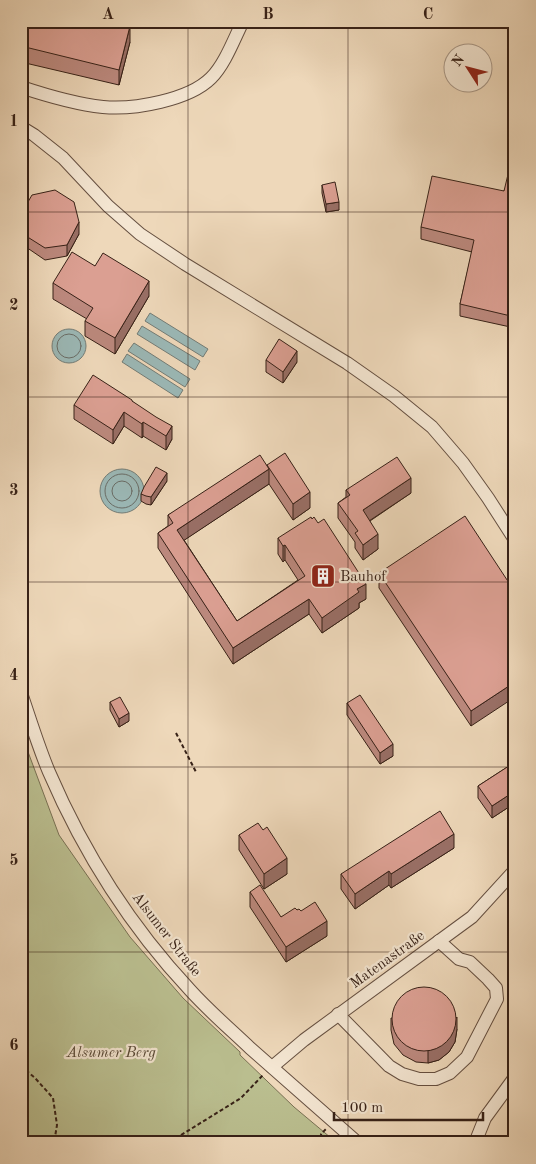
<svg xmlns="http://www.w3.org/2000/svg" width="536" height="1164" font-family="'Old Standard TT',serif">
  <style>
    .green { fill: #babe8f; stroke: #787053 }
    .water { fill: #9bb8b6; stroke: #737c76 }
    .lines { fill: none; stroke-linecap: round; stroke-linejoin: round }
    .shore { stroke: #696c66; stroke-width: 1 }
    .minor-casing { stroke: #654f40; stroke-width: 14 }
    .path { stroke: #372117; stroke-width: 2; stroke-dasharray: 4 2.5; stroke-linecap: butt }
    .minor { stroke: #f4e6d2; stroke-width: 12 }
    .wall { fill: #bc897e; stroke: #372117 }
    .shaded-wall { fill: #996f66; stroke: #372117 }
    .building { fill: #db9f92; stroke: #372117 }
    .grid { fill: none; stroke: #372117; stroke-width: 1; stroke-opacity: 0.55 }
    .labels { text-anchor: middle; stroke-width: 4.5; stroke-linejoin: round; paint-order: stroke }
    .poi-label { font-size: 15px; fill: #372117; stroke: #f4e6d2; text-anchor: start }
    .street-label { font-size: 15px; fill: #372117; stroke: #f4e6d2 }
    .park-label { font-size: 15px; font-style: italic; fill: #584835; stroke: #f4e6d2 }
    .neatline { fill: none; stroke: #372117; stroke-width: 2 }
    .grid-label { font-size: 16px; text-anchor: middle; font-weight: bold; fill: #372117 }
  </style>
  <rect width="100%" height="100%" fill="#eed8ba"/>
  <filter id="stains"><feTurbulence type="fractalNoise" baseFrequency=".004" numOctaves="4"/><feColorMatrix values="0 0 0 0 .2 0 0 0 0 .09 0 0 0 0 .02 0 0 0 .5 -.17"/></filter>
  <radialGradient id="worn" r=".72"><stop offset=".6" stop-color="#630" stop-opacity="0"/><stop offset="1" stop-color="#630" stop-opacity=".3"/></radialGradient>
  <polygon class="green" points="21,733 59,835 130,937 183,998 240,1052 240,1055 294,1107 337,1143 21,1143"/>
  <g class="water">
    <polygon points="150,313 208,349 203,357 145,321"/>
    <polygon points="142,326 200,361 195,370 137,334"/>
    <circle cx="69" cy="346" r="17"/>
    <polygon points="134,343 190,379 185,387 128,351"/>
    <polygon points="127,354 183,390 178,398 122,362"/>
    <circle cx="122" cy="491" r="22"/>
  </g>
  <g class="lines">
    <g class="shore">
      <circle cx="69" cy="346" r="12"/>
      <circle cx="122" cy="491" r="17"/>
      <circle cx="122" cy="491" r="10"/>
    </g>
    <defs>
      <g id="minor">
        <path d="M21,87c27,9 54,17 82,20 31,3 86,-7 108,-29 14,-14 23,-39 32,-57"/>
        <polyline points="21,127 34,135 63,158 108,206 140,234 185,264 347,363 394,396 432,427 463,463 488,498 515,540"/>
        <path d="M21,693c9,26 17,53 28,79 34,79 82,155 141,218 19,21 40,39 60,58 36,32 72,63 108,95"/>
        <polyline points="338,1014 389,1066 402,1074 419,1079 436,1079 450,1073 467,1057 497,999 496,988 488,979 470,962 459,959 439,941"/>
        <polyline points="272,1067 304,1040 472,917 515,870"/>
        <polyline points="475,1143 485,1118 515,1077"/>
      </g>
    </defs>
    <use href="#minor" class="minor-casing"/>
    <g class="path">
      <polyline points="176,733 196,772"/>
      <polyline points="21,1066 35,1078 53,1098 57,1125 54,1143"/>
      <polyline points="171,1143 173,1140 241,1098 263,1075"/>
      <polyline points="325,1143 322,1140 321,1134 326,1129"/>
    </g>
    <use href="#minor" class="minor"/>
  </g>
  <g class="wall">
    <polygon points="21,21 130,42 119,85 21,62"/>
    <polygon points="515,167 515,328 460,316 460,304 472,252 421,239 421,227 504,191"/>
    <polygon points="322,185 339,210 326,212 322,193"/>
    <polygon points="21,214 79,234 67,256 45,260 26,247 21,227"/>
    <polygon points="95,266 149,296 115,354 85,336 85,321 87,319 53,299 53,283"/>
    <polygon points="266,360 297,362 283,383 266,372"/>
    <polygon points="132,401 172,439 166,450 143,436 142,438 124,426 113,444 74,419 74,405"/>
    <polygon points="267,465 310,508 293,520 269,484 184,540 237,621 298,580 285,560 283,562 278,554 278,538 366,599 359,603 359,608 322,633 309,614 233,664 158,548 158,533 168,526 168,515"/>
    <polygon points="167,481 151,505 146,504 141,501 141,494"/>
    <polygon points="346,490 411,493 370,521 378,549 363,560 355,548 355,542 338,518 338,503 346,497"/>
    <polygon points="379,573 515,592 471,726 379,588"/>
    <polygon points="110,702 129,721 119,727 110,710"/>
    <polygon points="347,703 393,756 380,764 347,715"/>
    <polygon points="515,762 515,803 492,818 478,798 478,786"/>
    <polygon points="263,830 287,874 264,889 239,850 239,835"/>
    <polygon points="454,848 391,888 389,885 355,909 341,889 341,874"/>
    <polygon points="250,892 281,917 297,910 301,911 327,936 286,962 250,907"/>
    <polygon points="391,1018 457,1029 455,1042 449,1052 439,1060 428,1063 416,1062 403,1055 394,1044 391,1030"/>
  </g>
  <g class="shaded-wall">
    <polygon points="130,26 130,42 119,85 119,70"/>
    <polygon points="339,202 339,210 326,212 326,204"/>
    <polygon points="79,222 79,234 67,256 67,245"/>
    <polygon points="149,281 149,296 115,354 115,338"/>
    <polygon points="297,351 297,362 283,383 283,372"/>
    <polygon points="124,412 124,426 113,444 113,430"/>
    <polygon points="143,422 143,436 142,438 142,424"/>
    <polygon points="172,426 172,439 166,450 166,436"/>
    <polygon points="269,469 269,484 177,545 177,530"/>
    <polygon points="167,473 167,481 151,505 151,497"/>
    <polygon points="411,478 411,493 363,525 363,510"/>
    <polygon points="310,492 310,508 293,520 293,504"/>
    <polygon points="378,534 378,549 363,560 363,545"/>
    <polygon points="285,545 285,560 283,562 283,546"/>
    <polygon points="366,584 366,599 359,603 359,608 322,633 322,618 357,589"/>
    <polygon points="309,599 309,614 233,664 233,648"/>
    <polygon points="515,682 515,697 471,726 471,711"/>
    <polygon points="129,713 129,721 119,727 119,719"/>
    <polygon points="393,744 393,756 380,764 380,753"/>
    <polygon points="515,791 515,803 492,818 492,806"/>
    <polygon points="454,834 454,848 391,888 391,874"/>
    <polygon points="287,858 287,874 264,889 264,874"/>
    <polygon points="389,871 389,885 355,909 355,894"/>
    <polygon points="327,921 327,936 286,962 286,947"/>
    <polygon points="457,1017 457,1029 455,1042 449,1052 439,1060 428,1063 428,1051"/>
  </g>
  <g class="building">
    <polygon points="21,21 108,21 130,26 119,70 21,46"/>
    <polygon points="510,166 515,167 515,317 460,304 474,240 421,227 432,176 504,191"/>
    <polygon points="335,182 339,202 326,204 322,185"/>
    <polygon points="55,190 74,202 79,222 67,245 45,248 26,236 21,214 32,195"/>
    <polygon points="72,252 95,266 103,253 149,281 115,338 85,321 93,308 53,283"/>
    <polygon points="279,339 297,351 283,372 266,360"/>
    <polygon points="93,375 132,400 132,401 156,417 172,426 166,436 143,422 142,424 124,412 113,430 74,405"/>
    <polygon points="285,453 310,492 293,504 267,465"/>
    <polygon points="260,455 269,469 177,530 237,621 305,576 285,545 283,546 278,538 311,517 312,519 314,517 318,523 324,519 366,584 357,589 359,592 322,618 309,599 233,648 158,533 173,523 168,515"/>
    <polygon points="397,457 411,478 363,510 378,534 363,545 355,533 358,531 338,503 350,495 346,490"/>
    <polygon points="156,467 167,473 151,497 146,496 141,494 144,487"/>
    <polygon points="465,516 515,592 515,682 471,711 379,573"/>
    <polygon points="360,695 393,744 380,753 347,703"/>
    <polygon points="120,697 129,713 119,719 110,702"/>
    <polygon points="515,762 515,791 492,806 478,786"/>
    <polygon points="440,811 454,834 391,874 389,871 355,894 341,874"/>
    <polygon points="258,823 263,830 267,827 287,858 264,874 239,835"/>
    <polygon points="260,885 281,917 295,908 297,910 299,909 301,911 315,902 327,921 286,947 250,892"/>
    <circle cx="424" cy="1019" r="32"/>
  </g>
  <path class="grid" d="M188,21v1122M348,21v1122M21,212h494M21,397h494M21,582h494M21,767h494M21,952h494"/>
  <defs>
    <symbol id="building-square" viewBox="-11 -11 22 22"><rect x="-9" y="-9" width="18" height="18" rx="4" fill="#8f2418" stroke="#f4e6d2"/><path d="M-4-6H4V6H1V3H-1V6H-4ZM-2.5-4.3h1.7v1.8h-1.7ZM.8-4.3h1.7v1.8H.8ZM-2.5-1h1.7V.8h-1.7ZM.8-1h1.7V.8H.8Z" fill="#fff"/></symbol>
  </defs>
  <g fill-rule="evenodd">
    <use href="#building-square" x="309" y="562" width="28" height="28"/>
  </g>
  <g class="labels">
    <g class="poi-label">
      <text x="340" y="581">Bauhof</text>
    </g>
    <g class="street-label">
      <text transform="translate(167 934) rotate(52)" y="5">Alsumer Straße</text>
      <text transform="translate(387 959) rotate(-36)" y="5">Matenastraße</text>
    </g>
    <g class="park-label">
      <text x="111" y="1057">Alsumer Berg</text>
    </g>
  </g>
  <rect width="536" height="1164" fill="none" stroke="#eed8ba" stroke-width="55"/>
  <g transform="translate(468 68) rotate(306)"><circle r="24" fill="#f4e6d2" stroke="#a89787"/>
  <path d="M0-4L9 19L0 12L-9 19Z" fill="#8f2418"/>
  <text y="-8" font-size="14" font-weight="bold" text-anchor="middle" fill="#372117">N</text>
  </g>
  <path d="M334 1112v8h149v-8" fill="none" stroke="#372117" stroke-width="2.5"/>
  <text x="341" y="1112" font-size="15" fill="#372117" stroke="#f4e6d2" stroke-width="4" paint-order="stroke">100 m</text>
  <rect x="28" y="28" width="480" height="1108" class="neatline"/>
  <g class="grid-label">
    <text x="108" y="19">A</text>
    <text x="268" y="19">B</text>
    <text x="428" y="19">C</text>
    <text x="14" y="126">1</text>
    <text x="14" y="310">2</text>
    <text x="14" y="495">3</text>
    <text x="14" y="680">4</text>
    <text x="14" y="865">5</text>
    <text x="14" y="1050">6</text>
  </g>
  <rect width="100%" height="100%" filter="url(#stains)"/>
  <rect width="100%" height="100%" fill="url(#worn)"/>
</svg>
